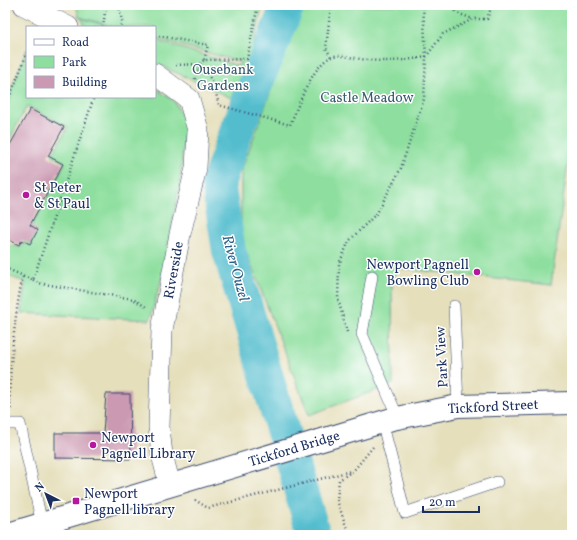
<svg xmlns="http://www.w3.org/2000/svg" width="577" height="540" font-family="Vollkorn,serif">
  <style>
    .green { fill: #8edf9f; stroke: #54877e }
    .lines { fill: none; stroke-linecap: round; stroke-linejoin: round }
    .river { stroke: #52bdce; stroke-width: 34 }
    .building { fill: #cb99b1 }
    .lane-casing { stroke: #39496c; stroke-width: 12 }
    .street-casing { stroke: #39496c; stroke-width: 22 }
    .secondary-casing { stroke: #39496c; stroke-width: 24 }
    .path { stroke: #39496c; stroke-width: 2.5; stroke-dasharray: 1 3; stroke-linecap: butt }
    .lane { stroke: #fff; stroke-width: 11 }
    .street { stroke: #fff; stroke-width: 21 }
    .secondary { stroke: #fff; stroke-width: 22 }
    .poi-dot { fill: #b5179e; stroke: #fff; stroke-width: 1.5 }
    .labels { text-anchor: middle; stroke-width: 3; stroke-linejoin: round; paint-order: stroke }
    .park-label { font-size: 14px; fill: #385b6e; stroke: #fff }
    .poi-label { font-size: 14px; fill: #1b2f5e; stroke: #fff; text-anchor: start }
    .street-label { font-size: 14px; fill: #1b2f5e; stroke: #fff }
    .water-label { font-size: 15px; font-style: italic; fill: #2e6185; stroke: #fff }
  </style>
  <rect width="100%" height="100%" fill="#fff"/>
  <filter id="ink" filterUnits="userSpaceOnUse"><feTurbulence type="fractalNoise" baseFrequency=".025" numOctaves="2"/><feDisplacementMap in="SourceGraphic" scale="8" xChannelSelector="R" yChannelSelector="G"/><feConvolveMatrix kernelMatrix="1 2 1 2 8 2 1 2 1" color-interpolation-filters="sRGB"/></filter>
  <filter id="wash" filterUnits="userSpaceOnUse"><feTurbulence type="fractalNoise" baseFrequency=".012" numOctaves="4" result="noise"/><feDisplacementMap in="SourceGraphic" scale="16" xChannelSelector="R" yChannelSelector="G"/><feGaussianBlur stdDeviation="0.9" result="paint"/><feColorMatrix in="noise" values="0 0 0 0 0 0 0 0 0 0 0 0 0 0 0 0 0 1.4 0 .05"/><feComposite in="paint" operator="in"/></filter>
  <g filter="url(#wash)">
    <rect width="100%" height="100%" fill="#e5dfbb"/>
    <g class="green">
      <polygon points="76,5 263,5 250,59 231,98 155,63 155,40 239,66 240,62 155,38 155,27 116,27 79,17"/>
      <polygon points="303,5 572,5 572,163 568,163 551,285 398,268 392,284 393,384 309,415 241,238 241,171"/>
      <polygon points="81,18 111,27 86,27"/>
      <polygon points="27,49 27,97 155,97 155,88 174,101 185,122 180,183 162,277 150,320 21,313 25,282 5,275 5,249 8,245 21,247 65,163 52,155 68,127 27,106 5,148 5,105"/>
    </g>
    <g class="lines">
      <polyline class="river" points="288,5 238,127 218,183 229,251 314,535"/>
    </g>
    <g id="blocks">
      <g class="building">
        <polygon points="30,109 64,127 48,156 63,164 30,225 38,230 30,244 22,240 19,245 5,238 5,154"/>
        <polygon points="106,394 130,394 131,459 55,458 55,433 103,433"/>
      </g>
    </g>
  </g>
  <g filter="url(#ink)">
    <use href="#blocks" fill-opacity="0" stroke="#39496c" stroke-width="1"/>
    <g class="lines">
      <defs>
        <g id="lane">
          <polyline points="372,276 362,334 398,418"/>
          <polyline points="454,306 458,406"/>
          <polyline points="382,421 405,513 497,482"/>
          <polyline points="5,424 20,424 42,524"/>
        </g>
        <g id="street">
          <polyline points="24,5 68,27"/>
          <polyline points="155,74 189,99 198,130 196,168 180,234 162,330 159,427 162,455 170,485"/>
        </g>
        <polyline id="secondary" points="5,535 392,419 458,406 572,403"/>
      </defs>
      <use href="#lane" class="lane-casing"/>
      <use href="#street" class="street-casing"/>
      <use href="#secondary" class="secondary-casing"/>
      <g class="path">
        <polyline points="119,5 122,21 120,27"/>
        <polyline points="331,5 326,48 331,57"/>
        <polyline points="450,5 457,13 473,19"/>
        <polyline points="103,27 106,5"/>
        <polyline points="155,37 160,36 208,45 204,60"/>
        <polyline points="176,65 200,64 204,60 247,59 258,5"/>
        <path d="M195,79l5,-15 13,18 6,23 71,20c8,-19 22,-59 41,-68 7,-3 17,0 24,1 25,5 47,3 71,-1l17,-23 30,-15h14l5,-14"/>
        <polyline points="5,109 27,53"/>
        <polyline points="5,268 33,280 94,97"/>
        <polyline points="33,280 38,283 133,299 146,307"/>
        <polyline points="347,332 338,299 339,264 349,241 377,213 401,168 424,99 426,57 423,5"/>
        <path d="M11,409c-5,-15 6,-115 12,-132"/>
        <polyline points="195,500 208,508 351,471"/>
        <polyline points="349,535 337,500 339,480 354,470 373,447"/>
      </g>
      <use href="#lane" class="lane"/>
      <use href="#street" class="street"/>
      <use href="#secondary" class="secondary"/>
    </g>
  </g>
  <g class="poi-dot">
    <circle cx="26" cy="195" r="4"/>
    <circle cx="477" cy="272" r="4"/>
    <circle cx="93" cy="445" r="4"/>
    <rect x="72" y="497" width="8" height="8" rx="2"/>
  </g>
  <g class="labels">
    <g class="park-label">
      <text x="223" y="74">Ousebank<tspan x="223" dy="16">Gardens</tspan></text>
      <text x="367" y="102">Castle Meadow</text>
    </g>
    <g class="poi-label">
      <text x="34" y="192">St Peter<tspan x="34" dy="16">&amp; St Paul</tspan></text>
      <text x="469" y="269" text-anchor="end">Newport Pagnell<tspan x="469" dy="16">Bowling Club</tspan></text>
      <text x="101" y="442">Newport<tspan x="101" dy="16">Pagnell Library</tspan></text>
      <text x="84" y="498">Newport<tspan x="84" dy="16">Pagnell library</tspan></text>
    </g>
    <g class="street-label">
      <text transform="translate(173 270) rotate(-80)" y="5">Riverside</text>
      <text transform="translate(441 357) rotate(-93)" y="5">Park View</text>
      <text transform="translate(493 406) rotate(-3)" y="5">Tickford Street</text>
      <text transform="translate(294 448) rotate(-17)" y="5">Tickford Bridge</text>
    </g>
    <g class="water-label">
      <text transform="translate(236 268) rotate(75)" y="5">River Ouzel</text>
    </g>
  </g>
  <rect width="577" height="540" fill="none" stroke="#fff" stroke-width="20"/>
  <rect x="26" y="26" width="130" height="72" fill="#ffffff" stroke="#a4acbf"/>
  <rect x="34" y="39" width="20" height="6" fill="#ffffff" stroke="#a4acbf"/>
  <text x="62" y="46" font-size="12" fill="#1b2f5e">Road</text>
  <rect x="34" y="56" width="20" height="12" fill="#8edf9f" stroke="#a4acbf"/>
  <text x="62" y="66" font-size="12" fill="#1b2f5e">Park</text>
  <rect x="34" y="76" width="20" height="12" fill="#cb99b1" stroke="#a4acbf"/>
  <text x="62" y="86" font-size="12" fill="#1b2f5e">Building</text>
  <g transform="translate(46 494) rotate(318)" stroke="#ffffff" stroke-width="3" paint-order="stroke">
  <path d="M0-3L7 15L0 10L-7 15Z" fill="#1b2f5e"/>
  <text y="-6" font-size="11" font-weight="bold" text-anchor="middle" fill="#1b2f5e">N</text>
  </g>
  <path d="M423 506v6h56v-6" fill="none" stroke="#1b2f5e" stroke-width="2"/>
  <text x="429" y="506" font-size="12" fill="#1b2f5e" stroke="#ffffff" stroke-width="3" paint-order="stroke">20 m</text>
</svg>
